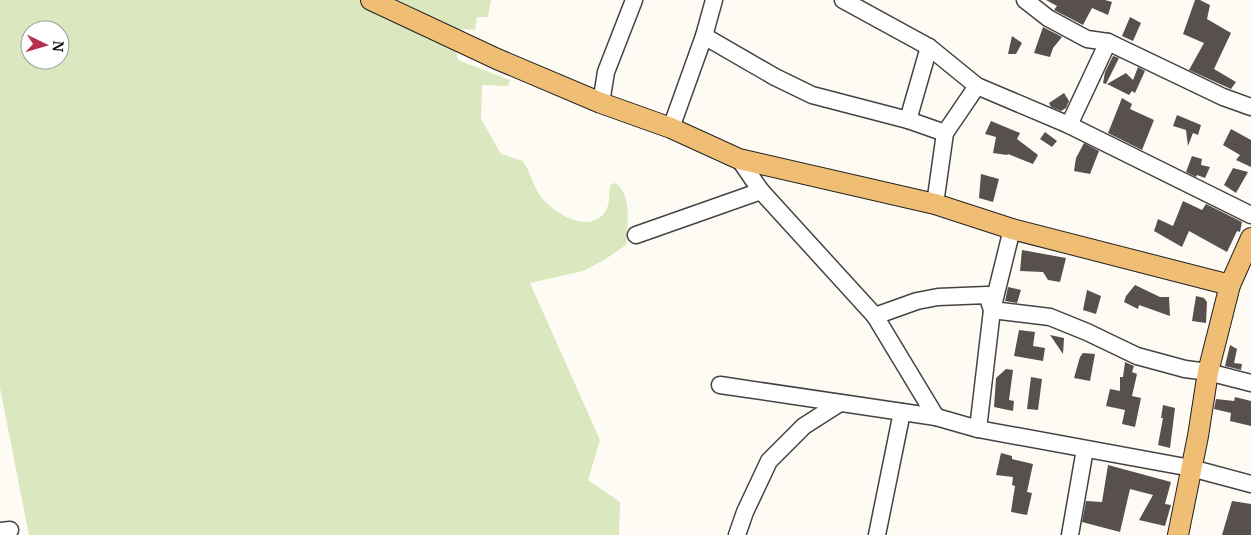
<svg xmlns="http://www.w3.org/2000/svg" width="1251" height="535" font-family="Merriweather,serif">
  <style>
    .green { fill: #dae7bf; fill-rule: evenodd }
    .building { fill: #58504d }
    .lines { fill: none; stroke-linecap: round; stroke-linejoin: round }
    .minor-casing { stroke: #434343; stroke-width: 19 }
    .major-casing { stroke: #212121; stroke-width: 22 }
    .minor { stroke: #fff; stroke-width: 16 }
    .major { stroke: #efbe74; stroke-width: 20 }
  </style>
  <rect width="100%" height="100%" fill="#fefbf4"/>
  <path class="green" d="M0,0h491l-3,17h-11l-2,13 -11,-1 -12,5 6,26 52,20 -2,6 -26,-1 -1,34 20,35 22,7c7,11 9,21 15,31 10,19 51,44 67,20 5,-7 4,-18 5,-27l5,-2c18,10 12,45 11,62l-22,15 -21,11 -53,12 70,157 -12,40 32,22 -1,33h-590l-29,-147zM30,30h30v30h-30z"/>
  <g class="building">
    <polygon points="1046,0 1105,0 1112,2 1108,15 1092,8 1083,25 1054,10 1057,6"/>
    <polygon points="1195,0 1200,0 1210,5 1207,19 1231,33 1214,69 1236,82 1231,89 1189,70 1204,43 1183,34"/>
    <polygon points="1130,17 1141,23 1133,41 1122,36"/>
    <polygon points="1043,27 1062,37 1053,48 1050,57 1034,53"/>
    <polygon points="1012,36 1022,43 1016,54 1008,54"/>
    <polygon points="1113,56 1119,58 1106,84 1103,83 1105,72"/>
    <polygon points="1138,67 1145,71 1135,93 1132,91 1129,95 1107,84 1126,73 1133,80"/>
    <polygon points="1064,93 1069,101 1066,108 1061,111 1051,107 1049,103"/>
    <polygon points="1122,98 1132,104 1130,109 1154,120 1142,150 1108,133"/>
    <polygon points="1177,115 1201,125 1198,135 1193,133 1188,146 1186,130 1173,126"/>
    <polygon points="991,121 1020,133 1017,139 1038,155 1033,164 1008,154 1007,155 993,153 996,137 985,134"/>
    <polygon points="1231,129 1251,140 1251,167 1236,160 1240,155 1223,145"/>
    <polygon points="1045,132 1057,141 1052,147 1040,139"/>
    <polygon points="1084,143 1099,151 1090,174 1074,171 1076,158"/>
    <polygon points="1192,156 1202,159 1201,165 1210,167 1205,178 1197,175 1196,177 1186,172"/>
    <polygon points="1233,168 1248,172 1236,193 1224,185"/>
    <polygon points="981,174 999,179 993,202 979,198"/>
    <polygon points="1183,201 1202,210 1206,204 1242,222 1240,232 1237,231 1227,252 1189,231 1182,247 1154,231 1158,219 1173,226"/>
    <polygon points="1022,250 1066,258 1060,282 1048,280 1043,272 1020,271"/>
    <polygon points="1135,285 1160,297 1169,297 1170,316 1139,305 1138,309 1124,302 1126,296"/>
    <polygon points="1008,287 1021,290 1017,303 1005,301"/>
    <polygon points="1087,290 1101,296 1096,314 1083,310"/>
    <polygon points="1196,296 1204,298 1207,302 1206,323 1192,321"/>
    <polygon points="1019,330 1035,332 1033,346 1045,348 1043,361 1014,356"/>
    <polygon points="1050,335 1064,338 1063,354"/>
    <polygon points="1230,345 1237,349 1234,363 1242,364 1241,370 1225,366"/>
    <polygon points="1083,353 1095,354 1090,381 1074,378 1080,357"/>
    <polygon points="1125,362 1134,366 1132,372 1137,374 1132,396 1141,398 1135,427 1122,424 1125,410 1106,406 1110,389 1120,391 1120,377 1123,377"/>
    <polygon points="1006,369 1013,370 1009,400 1014,401 1013,411 994,407 996,378"/>
    <polygon points="1031,377 1042,379 1038,410 1027,409"/>
    <polygon points="1235,397 1251,401 1251,426 1230,421 1231,413 1214,409 1216,399 1234,401"/>
    <polygon points="1163,405 1175,408 1170,448 1158,445 1163,418 1161,418"/>
    <polygon points="1001,453 1012,456 1012,459 1033,464 1027,492 1032,493 1027,515 1011,512 1015,486 1012,485 1013,477 996,475"/>
    <polygon points="1108,465 1171,482 1165,504 1171,505 1165,526 1139,520 1153,495 1130,489 1120,532 1082,522 1086,501 1102,502"/>
    <polygon points="1232,501 1251,504 1251,535 1222,535"/>
  </g>
  <g class="lines">
    <defs>
      <g id="minor">
        <polyline points="843,0 929,47 977,86 1069,125 1251,215"/>
        <polyline points="1025,0 1048,18 1087,39 1108,42 1223,97 1251,107"/>
        <polyline points="704,36 775,77 812,95 908,120 945,133"/>
        <polyline points="601,103 606,72 634,0"/>
        <polyline points="908,120 929,47"/>
        <polyline points="1069,125 1108,42"/>
        <polyline points="671,128 704,36 714,0"/>
        <polyline points="739,159 761,191 875,316 936,417"/>
        <polyline points="935,204 945,133 977,86"/>
        <polyline points="636,235 761,191"/>
        <polyline points="875,316 917,301 938,297 987,295 992,310 1050,317 1087,332 1137,356 1185,369 1208,372 1251,383"/>
        <polyline points="720,385 936,417 978,429 1191,468 1251,484"/>
        <polyline points="978,429 992,310 1012,229"/>
        <polyline points="0,531 10,530"/>
        <polyline points="737,535 745,512 769,461 804,426 840,403"/>
        <polyline points="877,535 902,412"/>
        <polyline points="1070,535 1085,449"/>
      </g>
      <g id="major">
        <polyline points="371,0 497,59 601,103 671,128 739,159 935,204 1012,229 1230,285"/>
        <polyline points="1178,535 1198,436 1208,372 1230,285 1251,238"/>
      </g>
    </defs>
    <use href="#minor" class="minor-casing"/>
    <use href="#major" class="major-casing"/>
    <use href="#minor" class="minor"/>
    <use href="#major" class="major"/>
  </g>
  <g transform="translate(45 45) rotate(95)"><circle r="24" fill="#ffffff" stroke="#9f9f9f"/>
  <path d="M0-4L9 19L0 12L-9 19Z" fill="#b7314c"/>
  <text y="-8" font-size="14" font-weight="bold" text-anchor="middle" fill="#101010">N</text>
  </g>
</svg>
